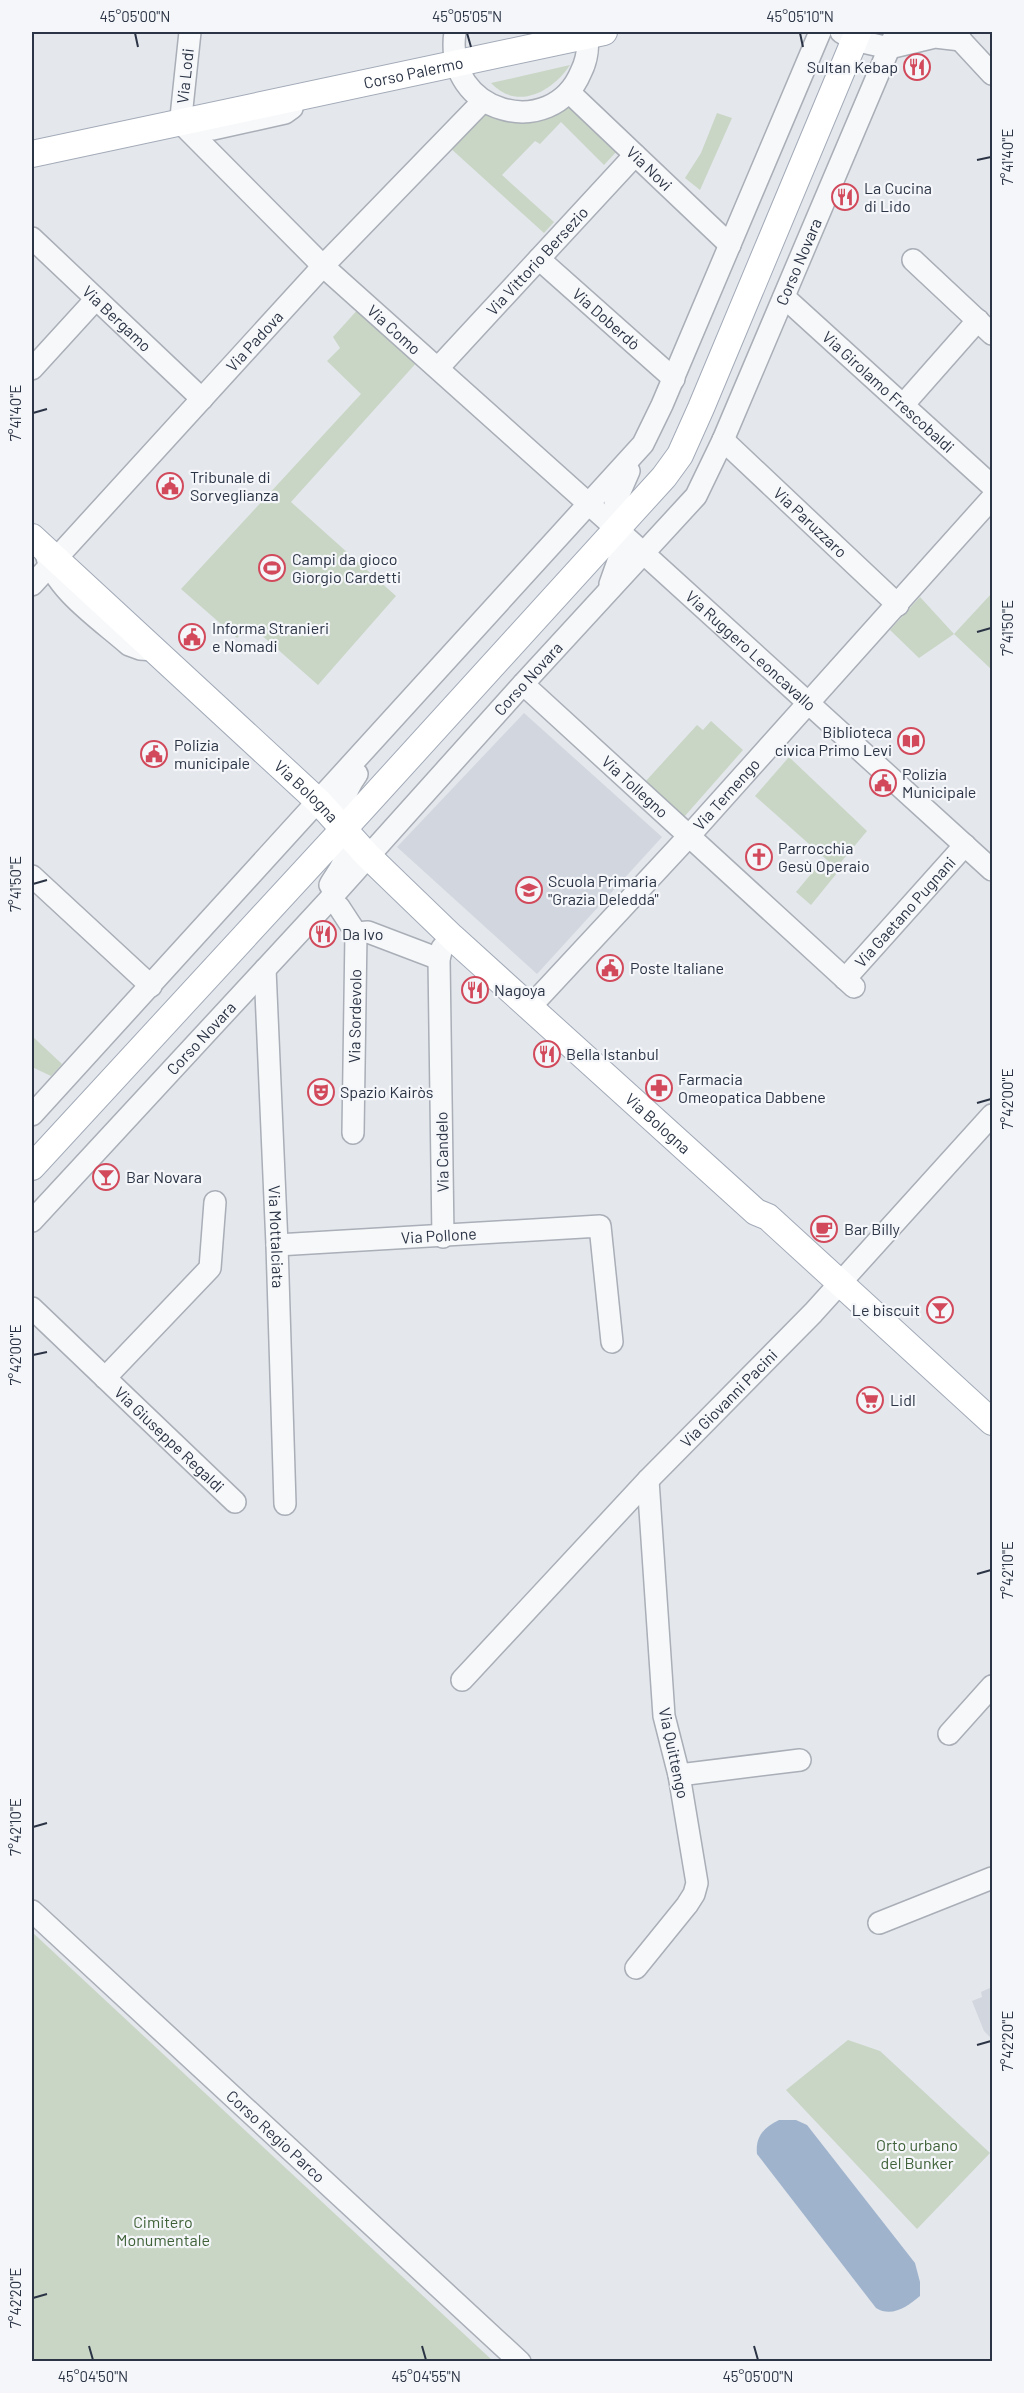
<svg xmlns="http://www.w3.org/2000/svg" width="1024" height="2393" font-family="Barlow,sans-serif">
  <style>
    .built { fill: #d2d6de }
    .green { fill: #c9d6c5 }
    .water { fill: #9fb4cc }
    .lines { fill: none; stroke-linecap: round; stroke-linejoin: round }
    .minor-casing { stroke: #a9aeb7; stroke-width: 24 }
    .major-casing { stroke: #a3abb8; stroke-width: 28 }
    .minor { stroke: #f7f8fa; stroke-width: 21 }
    .major { stroke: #fff; stroke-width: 26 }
    .ticks { fill: none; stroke: #2b3445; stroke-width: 2 }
    .labels { text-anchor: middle; stroke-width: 4.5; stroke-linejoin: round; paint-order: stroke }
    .poi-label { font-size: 16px; fill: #2b3445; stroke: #f4f6f9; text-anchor: start }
    .street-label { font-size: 16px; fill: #2b3445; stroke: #f4f6f9 }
    .park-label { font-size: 16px; fill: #3f6138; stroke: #f4f6f9 }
    .neatline { fill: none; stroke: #2b3445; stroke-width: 2 }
    .ticks-label { font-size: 15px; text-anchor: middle; fill: #2b3445 }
  </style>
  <rect width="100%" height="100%" fill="#e4e7ec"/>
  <g class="built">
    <polygon points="524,713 662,837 537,974 397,847"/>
    <polygon points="992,1987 992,2039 984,2031 972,2001 982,1997 981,1992"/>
  </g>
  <g class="green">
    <path d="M570,65c-18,27 -53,46 -79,18z"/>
    <path d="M571,104l47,46 -14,15 -43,-43 -21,22 -5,-3 -33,34 52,47 -10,11 -96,-87 36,-39c25,25 60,13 87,-3z"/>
    <polygon points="717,113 732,118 700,190 685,178 701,153"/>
    <polygon points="360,307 418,361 291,502 396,596 318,685 249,624 237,638 181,589 361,394 327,361 340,348 333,337"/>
    <polygon points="992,593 992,670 954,634 919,658 890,630 920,597 954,634"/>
    <polygon points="711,721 743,750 684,817 645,782 697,725 703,730"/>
    <polygon points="789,757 867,831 836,868 755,796"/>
    <polygon points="822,861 837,873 811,905 796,892"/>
    <polygon points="32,1036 62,1064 51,1076 32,1067"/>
    <polygon points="32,1932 493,2361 32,2361"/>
    <polygon points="848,2040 880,2051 990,2153 917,2229 786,2090"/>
  </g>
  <path class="water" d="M779,2120h17l11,5 108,138 5,19v14c-12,10 -28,22 -44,12l-119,-154c-2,-17 7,-27 22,-34z"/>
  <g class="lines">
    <defs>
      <g id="minor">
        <path id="s1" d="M190,32l-9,85 1,7 141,142 306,274 363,330"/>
        <path d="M455,32c-12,82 97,110 126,40 6,-12 8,-27 5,-40"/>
        <polyline points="841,32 854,40 889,48 935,37 961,40"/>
        <polyline points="953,32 992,74"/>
        <path id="s2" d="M569,92l161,153"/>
        <polyline points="195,118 203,128 213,129 285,113 292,108 292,98"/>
        <path id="s3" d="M32,238l170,161"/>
        <path id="s4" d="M539,259l135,120"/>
        <polyline points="913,260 992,334"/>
        <path id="s5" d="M784,297l208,189"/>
        <path id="s6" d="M438,368l197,-213"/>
        <polyline points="32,369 95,300"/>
        <polyline points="903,405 978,320"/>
        <path id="s7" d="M723,440l175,165"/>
        <path d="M46,554c9,36 56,67 83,91l11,4 14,1"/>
        <polyline points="610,584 621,553 615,503 629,471"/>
        <path id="s8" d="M32,585l291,-319 160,-165"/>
        <path id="s9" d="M523,684l331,303"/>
        <polyline points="32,876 151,986"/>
        <path d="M330,885c3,-6 9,-13 12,-20 13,-34 -14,-51 15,-91"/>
        <polyline points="330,899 339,907 356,933"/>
        <polyline points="356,933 368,932 439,959"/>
        <path id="s10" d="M265,969l12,276 8,259"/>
        <path id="s11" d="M845,979l120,-134"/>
        <path id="s12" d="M529,1008l160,-172 303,-338"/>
        <polyline points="32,1115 643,444 662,405 820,32"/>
        <path id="s13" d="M353,1133l3,-200"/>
        <path id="s14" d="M32,1221l298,-322 193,-215 173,-188 27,-56 173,-408"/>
        <polyline points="443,1237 439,959 442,948 452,937"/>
        <path id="s15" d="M277,1245l323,-19 12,116"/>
        <path id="s16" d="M32,1308l203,194"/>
        <polyline points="105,1378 210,1268 215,1202"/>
        <path id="s17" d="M462,1680l186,-200 165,-167 179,-198"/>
        <polyline points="949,1734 992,1686"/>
        <polyline points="679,1775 800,1760"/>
        <path id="s18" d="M32,1911l488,451"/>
        <polyline points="879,1923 992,1878"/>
        <polyline points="636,1968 687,1905 694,1894 697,1883 679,1775 664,1716 648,1480"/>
      </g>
      <g id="major">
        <path id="s19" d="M32,154l572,-122"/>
        <path id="s20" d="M32,537l287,265 48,53 85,82 304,275 12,5 224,205"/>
        <polyline points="32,1167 362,809 664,477 680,455 701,408 858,32"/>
      </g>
    </defs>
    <use href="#minor" class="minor-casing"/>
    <use href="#major" class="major-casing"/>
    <use href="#minor" class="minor"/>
    <use href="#major" class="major"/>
  </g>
  <path class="ticks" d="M135,33l3,14M467,33l4,14M800,33l3,14M977,160l14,-3M33,413l14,-4M977,632l14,-4M33,884l14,-4M977,1103l14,-4M33,1355l14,-3M977,1574l14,-4M33,1827l14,-4M977,2045l14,-4M33,2298l14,-4M89,2346l4,14M422,2346l4,14M754,2346l4,14"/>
  <defs>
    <symbol id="restaurant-ring" viewBox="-11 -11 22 22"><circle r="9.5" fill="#f4f6f9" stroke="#d1495b" stroke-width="1.5"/><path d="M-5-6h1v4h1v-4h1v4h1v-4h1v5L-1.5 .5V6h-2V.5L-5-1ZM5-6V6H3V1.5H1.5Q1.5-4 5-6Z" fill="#d1495b"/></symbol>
    <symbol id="civic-ring" viewBox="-11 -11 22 22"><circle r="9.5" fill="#f4f6f9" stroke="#d1495b" stroke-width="1.5"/><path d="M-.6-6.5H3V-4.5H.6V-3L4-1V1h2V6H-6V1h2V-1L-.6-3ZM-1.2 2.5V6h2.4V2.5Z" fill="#d1495b"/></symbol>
    <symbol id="stadium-ring" viewBox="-11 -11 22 22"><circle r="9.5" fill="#f4f6f9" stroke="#d1495b" stroke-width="1.5"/><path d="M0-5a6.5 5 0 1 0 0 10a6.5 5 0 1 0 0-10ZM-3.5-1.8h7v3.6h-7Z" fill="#d1495b"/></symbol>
    <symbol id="library-ring" viewBox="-11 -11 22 22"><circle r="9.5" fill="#f4f6f9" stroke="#d1495b" stroke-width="1.5"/><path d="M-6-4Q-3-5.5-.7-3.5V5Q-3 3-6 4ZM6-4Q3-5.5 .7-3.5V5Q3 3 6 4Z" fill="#d1495b"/></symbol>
    <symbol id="church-ring" viewBox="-11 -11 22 22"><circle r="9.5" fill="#f4f6f9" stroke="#d1495b" stroke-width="1.5"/><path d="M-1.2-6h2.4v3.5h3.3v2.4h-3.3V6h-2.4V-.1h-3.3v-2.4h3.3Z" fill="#d1495b"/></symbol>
    <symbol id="school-ring" viewBox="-11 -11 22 22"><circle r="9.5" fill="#f4f6f9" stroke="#d1495b" stroke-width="1.5"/><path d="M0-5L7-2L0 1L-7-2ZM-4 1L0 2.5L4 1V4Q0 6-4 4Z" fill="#d1495b"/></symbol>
    <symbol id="pharmacy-ring" viewBox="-11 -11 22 22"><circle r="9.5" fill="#f4f6f9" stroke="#d1495b" stroke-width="1.5"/><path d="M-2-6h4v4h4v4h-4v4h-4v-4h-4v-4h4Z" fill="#d1495b"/></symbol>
    <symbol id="theatre-ring" viewBox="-11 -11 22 22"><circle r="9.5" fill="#f4f6f9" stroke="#d1495b" stroke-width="1.5"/><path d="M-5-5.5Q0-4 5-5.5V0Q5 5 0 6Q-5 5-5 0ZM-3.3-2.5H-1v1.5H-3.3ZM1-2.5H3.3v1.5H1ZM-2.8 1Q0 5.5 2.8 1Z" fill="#d1495b"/></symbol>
    <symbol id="bar-ring" viewBox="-11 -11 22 22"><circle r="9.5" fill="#f4f6f9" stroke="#d1495b" stroke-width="1.5"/><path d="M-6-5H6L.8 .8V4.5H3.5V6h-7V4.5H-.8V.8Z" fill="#d1495b"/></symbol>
    <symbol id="cafe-ring" viewBox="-11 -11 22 22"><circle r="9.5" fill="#f4f6f9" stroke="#d1495b" stroke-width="1.5"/><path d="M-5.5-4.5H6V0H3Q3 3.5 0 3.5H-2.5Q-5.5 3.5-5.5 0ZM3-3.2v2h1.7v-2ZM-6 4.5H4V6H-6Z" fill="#d1495b"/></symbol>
    <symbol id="supermarket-ring" viewBox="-11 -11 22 22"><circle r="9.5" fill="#f4f6f9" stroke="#d1495b" stroke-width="1.5"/><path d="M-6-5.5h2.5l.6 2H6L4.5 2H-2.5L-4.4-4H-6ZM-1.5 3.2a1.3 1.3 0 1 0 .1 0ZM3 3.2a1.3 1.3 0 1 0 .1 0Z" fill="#d1495b"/></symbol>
  </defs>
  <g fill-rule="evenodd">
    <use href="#restaurant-ring" x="902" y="52" width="30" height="30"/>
    <use href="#restaurant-ring" x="830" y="182" width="30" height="30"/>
    <use href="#civic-ring" x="155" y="471" width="30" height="30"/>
    <use href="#stadium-ring" x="257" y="553" width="30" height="30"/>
    <use href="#civic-ring" x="177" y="622" width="30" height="30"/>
    <use href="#library-ring" x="896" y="726" width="30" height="30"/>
    <use href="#civic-ring" x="139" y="739" width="30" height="30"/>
    <use href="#civic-ring" x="868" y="768" width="30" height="30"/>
    <use href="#church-ring" x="744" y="842" width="30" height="30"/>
    <use href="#school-ring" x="514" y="875" width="30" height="30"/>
    <use href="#restaurant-ring" x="308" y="919" width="30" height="30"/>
    <use href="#civic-ring" x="595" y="953" width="30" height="30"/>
    <use href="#restaurant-ring" x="460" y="975" width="30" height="30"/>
    <use href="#restaurant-ring" x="532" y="1039" width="30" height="30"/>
    <use href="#pharmacy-ring" x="644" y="1073" width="30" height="30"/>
    <use href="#theatre-ring" x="306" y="1077" width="30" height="30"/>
    <use href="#bar-ring" x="91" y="1162" width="30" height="30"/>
    <use href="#cafe-ring" x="809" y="1214" width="30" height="30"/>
    <use href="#bar-ring" x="925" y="1295" width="30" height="30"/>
    <use href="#supermarket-ring" x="855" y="1385" width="30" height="30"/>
  </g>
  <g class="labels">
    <g class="poi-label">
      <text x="898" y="73" text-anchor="end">Sultan Kebap</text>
      <text x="864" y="194">La Cucina<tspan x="864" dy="18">di Lido</tspan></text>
      <text x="190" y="483">Tribunale di<tspan x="190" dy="18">Sorveglianza</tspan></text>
      <text x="292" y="565">Campi da gioco<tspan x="292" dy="18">Giorgio Cardetti</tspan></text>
      <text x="212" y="634">Informa Stranieri<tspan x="212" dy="18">e Nomadi</tspan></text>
      <text x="892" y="738" text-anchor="end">Biblioteca<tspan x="892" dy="18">civica Primo Levi</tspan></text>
      <text x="174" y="751">Polizia<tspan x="174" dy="18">municipale</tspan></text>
      <text x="902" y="780">Polizia<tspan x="902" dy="18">Municipale</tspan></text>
      <text x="778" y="854">Parrocchia<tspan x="778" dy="18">Gesù Operaio</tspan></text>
      <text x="548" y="887">Scuola Primaria<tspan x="548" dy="18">"Grazia Deledda"</tspan></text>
      <text x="342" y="940">Da Ivo</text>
      <text x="630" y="974">Poste Italiane</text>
      <text x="494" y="996">Nagoya</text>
      <text x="566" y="1060">Bella Istanbul</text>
      <text x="678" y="1085">Farmacia<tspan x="678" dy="18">Omeopatica Dabbene</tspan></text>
      <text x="340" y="1098">Spazio Kairòs</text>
      <text x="126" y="1183">Bar Novara</text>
      <text x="844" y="1235">Bar Billy</text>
      <text x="920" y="1316" text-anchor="end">Le biscuit</text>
      <text x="890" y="1406">Lidl</text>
    </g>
    <g class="street-label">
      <text dy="6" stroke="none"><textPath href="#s19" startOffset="390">Corso Palermo</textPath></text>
      <text transform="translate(185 76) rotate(-84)" y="6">Via Lodi</text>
      <text dy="6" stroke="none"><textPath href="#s2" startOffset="111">Via Novi</textPath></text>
      <text dy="6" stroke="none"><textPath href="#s6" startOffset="146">Via Vittorio Bersezio</textPath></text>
      <text dy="6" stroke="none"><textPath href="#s14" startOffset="1239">Corso Novara</textPath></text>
      <text dy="6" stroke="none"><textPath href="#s3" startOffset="117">Via Bergamo</textPath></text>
      <text dy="6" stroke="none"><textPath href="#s4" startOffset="90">Via Doberdò</textPath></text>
      <text dy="6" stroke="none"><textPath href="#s1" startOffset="388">Via Como</textPath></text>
      <text dy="6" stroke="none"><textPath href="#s8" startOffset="330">Via Padova</textPath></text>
      <text dy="6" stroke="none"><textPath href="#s5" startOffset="141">Via Girolamo Frescobaldi</textPath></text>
      <text dy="6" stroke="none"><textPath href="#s7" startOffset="120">Via Paruzzaro</textPath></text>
      <text dy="6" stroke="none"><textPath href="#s1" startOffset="868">Via Ruggero Leoncavallo</textPath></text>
      <text dy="6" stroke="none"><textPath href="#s14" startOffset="735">Corso Novara</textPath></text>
      <text dy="6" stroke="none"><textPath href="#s9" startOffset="152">Via Tollegno</textPath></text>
      <text dy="6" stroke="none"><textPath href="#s20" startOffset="374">Via Bologna</textPath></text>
      <text dy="6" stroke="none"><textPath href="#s12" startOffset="291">Via Ternengo</textPath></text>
      <text dy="6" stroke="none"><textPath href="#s11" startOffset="90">Via Gaetano Pugnani</textPath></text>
      <text dy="6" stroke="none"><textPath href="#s13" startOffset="117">Via Sordevolo</textPath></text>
      <text dy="6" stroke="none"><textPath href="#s14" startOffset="249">Corso Novara</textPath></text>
      <text dy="6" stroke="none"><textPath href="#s20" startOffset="858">Via Bologna</textPath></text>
      <text transform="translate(442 1152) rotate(-91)" y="6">Via Candelo</text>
      <text dy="6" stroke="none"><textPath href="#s10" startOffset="268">Via Mottalciata</textPath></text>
      <text dy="6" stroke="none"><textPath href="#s15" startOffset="162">Via Pollone</textPath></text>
      <text dy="6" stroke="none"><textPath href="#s17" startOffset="388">Via Giovanni Pacini</textPath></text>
      <text dy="6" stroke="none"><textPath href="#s16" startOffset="190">Via Giuseppe Regaldi</textPath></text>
      <text transform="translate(674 1753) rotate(78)" y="6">Via Quittengo</text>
      <text dy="6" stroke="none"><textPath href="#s18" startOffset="332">Corso Regio Parco</textPath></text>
    </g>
    <g class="park-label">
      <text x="917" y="2151">Orto urbano<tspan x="917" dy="18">del Bunker</tspan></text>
      <text x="163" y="2228">Cimitero<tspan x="163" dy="18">Monumentale</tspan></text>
    </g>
  </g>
  <rect width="1024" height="2393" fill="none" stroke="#f4f6f9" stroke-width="66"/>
  <rect x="33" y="33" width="958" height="2327" class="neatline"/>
  <g class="ticks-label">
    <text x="135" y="22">45°05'00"N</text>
    <text x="467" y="22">45°05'05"N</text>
    <text x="800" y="22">45°05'10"N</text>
    <text transform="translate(1008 157) rotate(-90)" y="5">7°41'40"E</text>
    <text transform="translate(16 413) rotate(-90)" y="5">7°41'40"E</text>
    <text transform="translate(1008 628) rotate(-90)" y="5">7°41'50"E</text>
    <text transform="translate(16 884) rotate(-90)" y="5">7°41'50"E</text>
    <text transform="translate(1008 1099) rotate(-90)" y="5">7°42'00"E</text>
    <text transform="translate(16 1355) rotate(-90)" y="5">7°42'00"E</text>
    <text transform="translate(1008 1570) rotate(-90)" y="5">7°42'10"E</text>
    <text transform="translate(16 1827) rotate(-90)" y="5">7°42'10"E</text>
    <text transform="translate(1008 2041) rotate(-90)" y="5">7°42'20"E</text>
    <text transform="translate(16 2298) rotate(-90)" y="5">7°42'20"E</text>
    <text x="93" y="2382">45°04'50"N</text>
    <text x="426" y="2382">45°04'55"N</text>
    <text x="758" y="2382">45°05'00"N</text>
  </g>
</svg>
